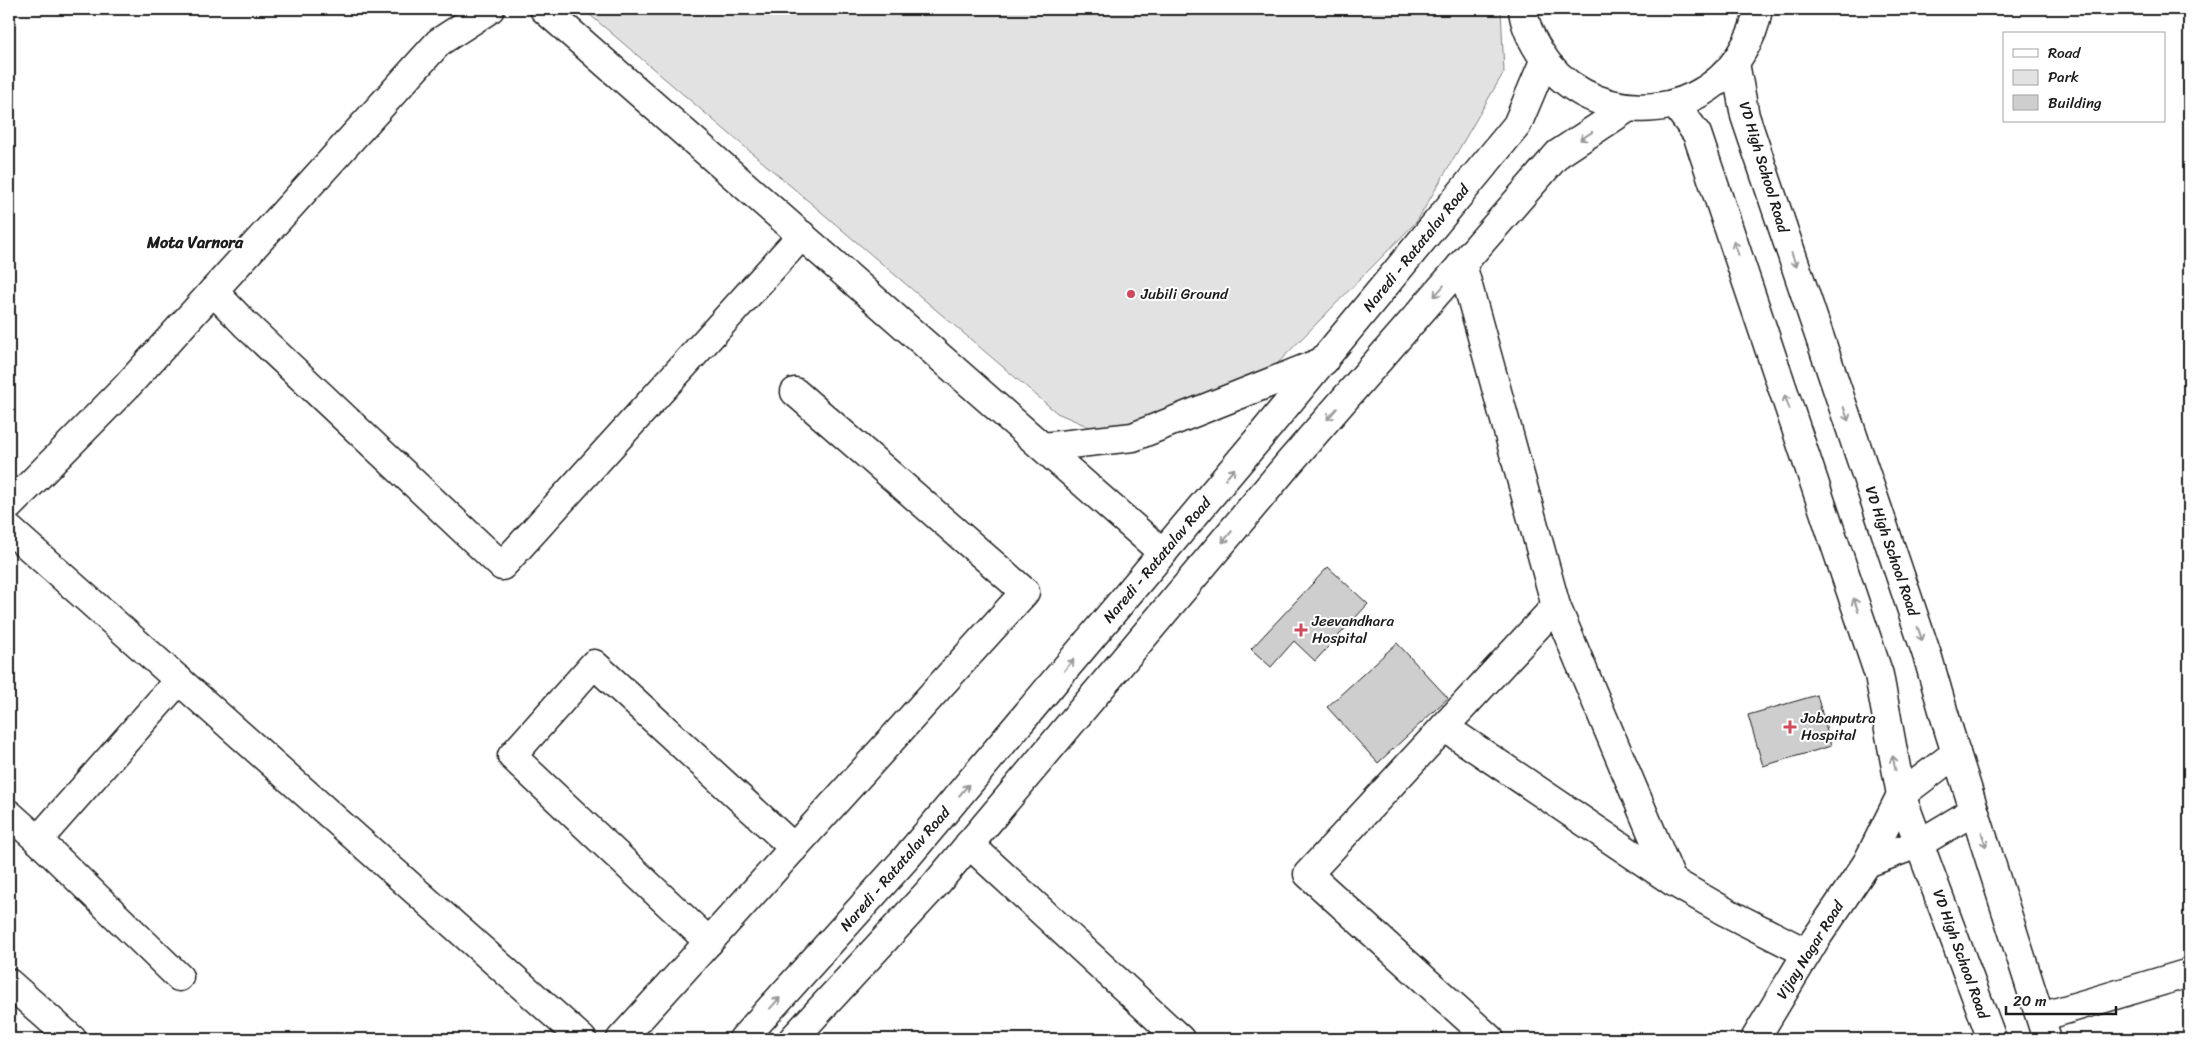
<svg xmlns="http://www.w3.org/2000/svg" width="2198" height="1048" font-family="Sriracha,sans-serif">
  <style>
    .green { fill: #e2e2e2; stroke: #7f7f7f }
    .building { fill: #cecece; stroke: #1c1c1c }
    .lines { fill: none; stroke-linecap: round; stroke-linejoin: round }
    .minor-casing { stroke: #1c1c1c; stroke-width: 31 }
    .tertiary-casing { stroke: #1c1c1c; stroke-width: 31 }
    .primary-casing { stroke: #1c1c1c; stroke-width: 31 }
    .minor { stroke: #fff; stroke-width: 28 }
    .tertiary { stroke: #fff; stroke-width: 28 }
    .primary { stroke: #fff; stroke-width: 28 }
    .oneway { stroke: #999 }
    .poi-dot { fill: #d1495b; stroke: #fff; stroke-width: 2 }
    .labels { text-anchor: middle; stroke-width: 4; stroke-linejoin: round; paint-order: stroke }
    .street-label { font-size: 15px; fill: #1c1c1c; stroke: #fff }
    .poi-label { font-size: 15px; fill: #1c1c1c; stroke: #fff; text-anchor: start }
    .neighbourhood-label { font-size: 16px; font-weight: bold; fill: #1c1c1c; stroke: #fff }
  </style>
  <rect width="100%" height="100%" fill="#fff"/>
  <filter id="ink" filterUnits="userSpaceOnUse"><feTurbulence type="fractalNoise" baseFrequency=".02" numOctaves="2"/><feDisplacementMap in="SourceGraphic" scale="10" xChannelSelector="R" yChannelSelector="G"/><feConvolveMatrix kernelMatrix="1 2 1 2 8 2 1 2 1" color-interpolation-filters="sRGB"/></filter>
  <g filter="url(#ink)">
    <polygon class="green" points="583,9 1501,9 1504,72 1417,221 1273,368 1115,438 1057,413"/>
    <g class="building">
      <polygon points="1328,567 1368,604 1315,661 1294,641 1271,667 1251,649"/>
      <polygon points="1397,643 1448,698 1378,763 1327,707"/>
      <polygon points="1817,695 1831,746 1763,766 1748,715"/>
    </g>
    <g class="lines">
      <defs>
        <g id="minor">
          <polyline points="544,9 1163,553"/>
          <polyline points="1462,264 1556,606 1672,881"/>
          <polyline points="213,291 246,325 502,566 802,235"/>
          <polyline points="1043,447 1133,437 1324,361"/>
          <polyline points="9,506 128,385 439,42 490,9"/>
          <polyline points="9,529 582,1039"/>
          <polyline points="1444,727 1672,881 1726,912 1807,953"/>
          <polyline points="9,814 38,840 179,977"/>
          <polyline points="38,840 179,680"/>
          <polyline points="969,844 1180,1039"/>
          <polyline points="709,942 512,756 594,664 794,848"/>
          <polyline points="9,983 72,1039"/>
          <polyline points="2041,1017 2189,973"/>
          <polyline points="621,1039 1025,592 795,392"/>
          <polyline points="1490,1039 1308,874 1556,606"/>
        </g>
        <g id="tertiary">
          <polyline points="1867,863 1920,843 1974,811"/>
          <polyline points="1755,1039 1815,940 1867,863 1901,795 1956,753"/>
        </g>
        <g id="primary">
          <path d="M1523,9c1,15 8,29 16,42 44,73 155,77 201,4 9,-14 16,-30 18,-46"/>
          <polyline points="1735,63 1745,116 1928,658 1949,731 2047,1039"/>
          <polyline points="1675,104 1697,134 1879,675 1901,795 1992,1039"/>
          <polyline points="743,1039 906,858 1260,437 1517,125 1544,61"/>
          <polyline points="793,1039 936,884 1289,463 1558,154 1626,109"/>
        </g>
      </defs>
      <use href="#minor" class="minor-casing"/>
      <use href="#tertiary" class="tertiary-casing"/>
      <use href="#primary" class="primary-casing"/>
      <use href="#minor" class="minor"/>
      <use href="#tertiary" class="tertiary"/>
      <use href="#primary" class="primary"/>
    </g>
    <defs><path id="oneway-shaft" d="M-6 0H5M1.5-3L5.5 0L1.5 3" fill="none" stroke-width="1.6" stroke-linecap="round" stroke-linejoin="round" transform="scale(1.25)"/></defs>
    <g class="oneway">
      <use href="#oneway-shaft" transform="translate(1586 136) rotate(146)"/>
      <use href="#oneway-shaft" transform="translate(1736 248) rotate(-109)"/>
      <use href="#oneway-shaft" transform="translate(1794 260) rotate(71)"/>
      <use href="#oneway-shaft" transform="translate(1439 291) rotate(131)"/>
      <use href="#oneway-shaft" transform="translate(1787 402) rotate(-109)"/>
      <use href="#oneway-shaft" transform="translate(1332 414) rotate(131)"/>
      <use href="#oneway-shaft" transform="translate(1846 414) rotate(71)"/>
      <use href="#oneway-shaft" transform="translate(1230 474) rotate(-50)"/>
      <use href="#oneway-shaft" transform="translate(1227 537) rotate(130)"/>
      <use href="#oneway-shaft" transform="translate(1856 605) rotate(-109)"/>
      <use href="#oneway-shaft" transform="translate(1920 634) rotate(71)"/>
      <use href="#oneway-shaft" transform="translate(1069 665) rotate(-50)"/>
      <use href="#oneway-shaft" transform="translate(1894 763) rotate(-101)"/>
      <use href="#oneway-shaft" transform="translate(964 790) rotate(-50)"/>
      <use href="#oneway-shaft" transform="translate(1984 840) rotate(72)"/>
      <use href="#oneway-shaft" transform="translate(775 1003) rotate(-48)"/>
    </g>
  </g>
  <g class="poi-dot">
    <circle cx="1131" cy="294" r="5"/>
    <path d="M1298.5 622.5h5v5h5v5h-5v5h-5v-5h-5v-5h5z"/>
    <path d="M1787.5 719.5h5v5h5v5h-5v5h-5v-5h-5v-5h5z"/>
  </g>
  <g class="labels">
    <g class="street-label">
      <text transform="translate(1764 167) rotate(73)" y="5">VD High School Road</text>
      <text transform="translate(1416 248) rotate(-51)" y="5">Naredi - Ratatalav Road</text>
      <text transform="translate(1892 551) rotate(71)" y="5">VD High School Road</text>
      <text transform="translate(1157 560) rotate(-50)" y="5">Naredi - Ratatalav Road</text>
      <text transform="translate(895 869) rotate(-49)" y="5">Naredi - Ratatalav Road</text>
      <text transform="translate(1810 950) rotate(-58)" y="5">Vijay Nagar Road</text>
      <text transform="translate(1961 954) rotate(70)" y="5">VD High School Road</text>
    </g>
    <g class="poi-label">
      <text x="1141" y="299">Jubili Ground</text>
      <text x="1312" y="626">Jeevandhara<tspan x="1312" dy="17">Hospital</tspan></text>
      <text x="1801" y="723">Jobanputra<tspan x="1801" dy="17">Hospital</tspan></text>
    </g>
    <g class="neighbourhood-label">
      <text x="195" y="248">Mota Varnora</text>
    </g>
  </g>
  <rect width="2198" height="1048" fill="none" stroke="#fff" stroke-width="30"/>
  <rect x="15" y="15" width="2168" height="1018" fill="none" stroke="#1c1c1c" stroke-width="2" filter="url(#ink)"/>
  <rect x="2003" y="32" width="162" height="90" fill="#ffffff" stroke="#a4a4a4"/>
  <rect x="2013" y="49" width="25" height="8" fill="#ffffff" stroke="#a4a4a4"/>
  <text x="2048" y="58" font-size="15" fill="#1c1c1c">Road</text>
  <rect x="2013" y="70" width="25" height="15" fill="#e2e2e2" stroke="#a4a4a4"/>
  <text x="2048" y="82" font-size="15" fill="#1c1c1c">Park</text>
  <rect x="2013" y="95" width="25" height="15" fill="#cecece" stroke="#a4a4a4"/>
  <text x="2048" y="108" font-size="15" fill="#1c1c1c">Building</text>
  <path d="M2006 1006v8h110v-8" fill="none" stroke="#1c1c1c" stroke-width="2.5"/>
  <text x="2013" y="1006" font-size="15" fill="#1c1c1c" stroke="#ffffff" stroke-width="4" paint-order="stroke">20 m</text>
</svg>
